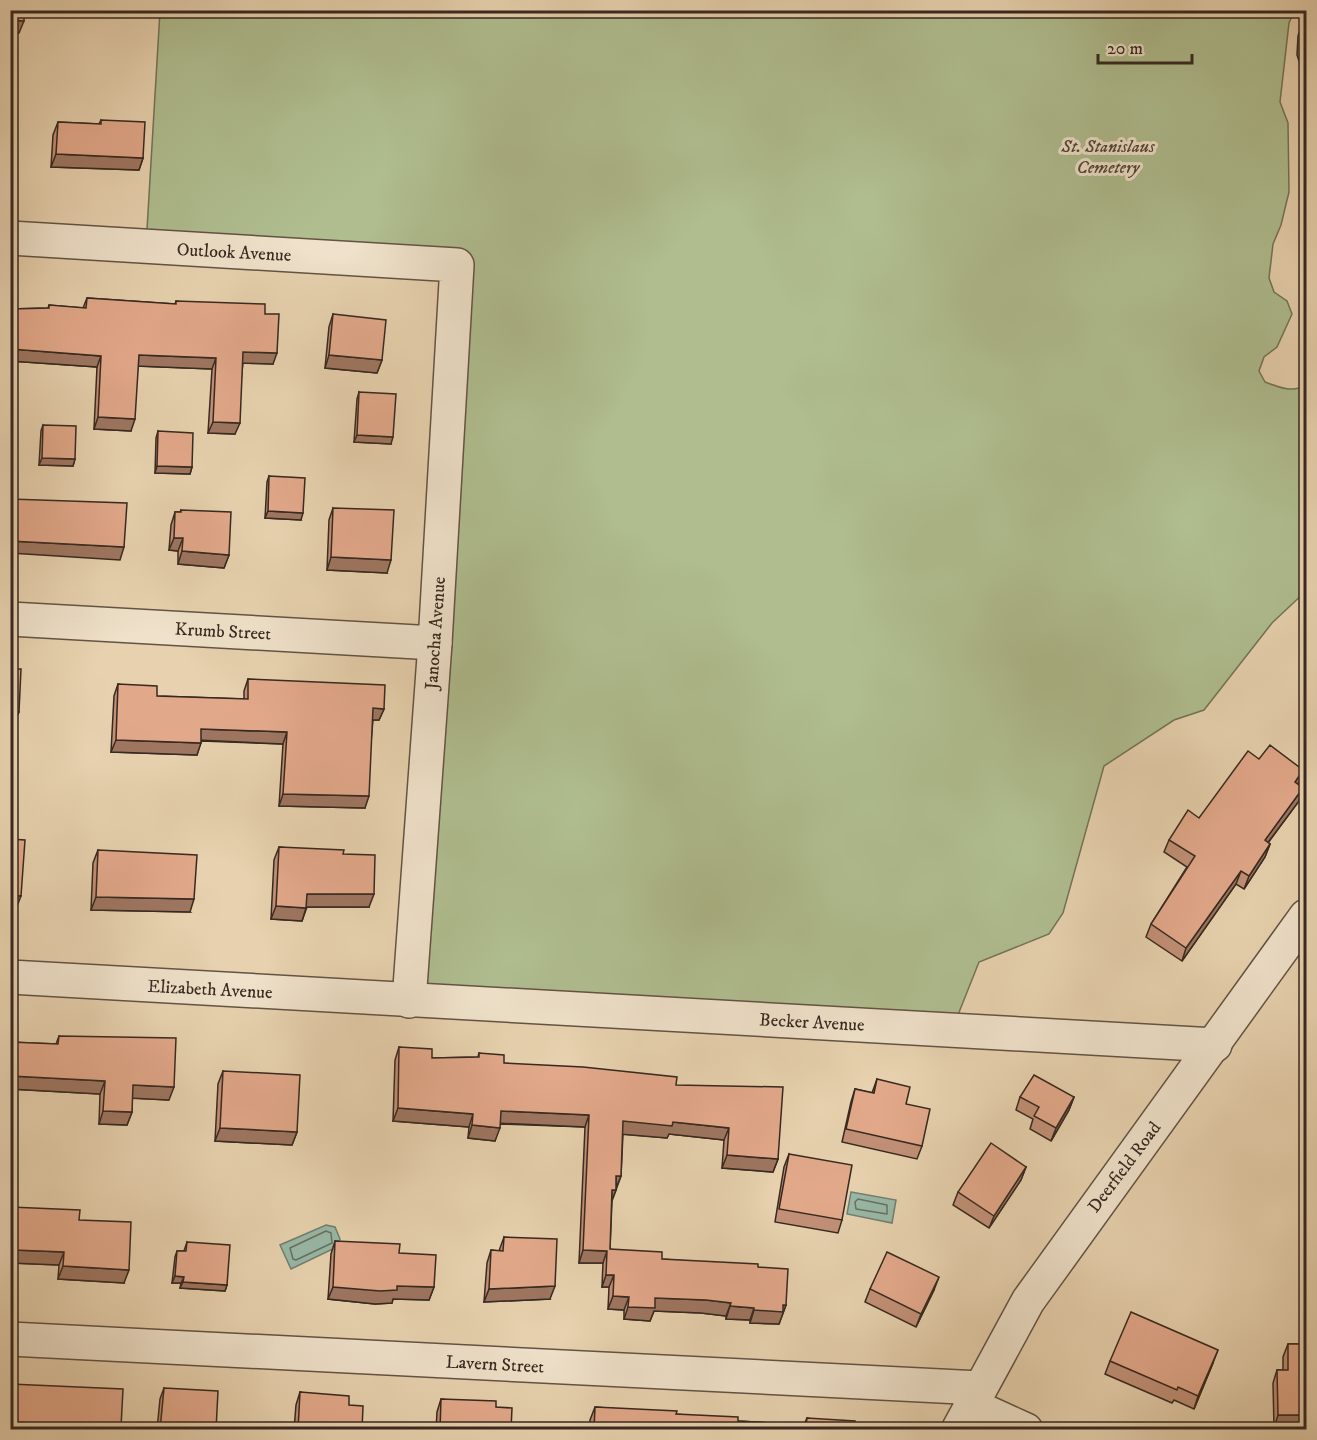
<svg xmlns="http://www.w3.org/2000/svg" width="1317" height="1440" font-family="'IM FELL DW Pica',serif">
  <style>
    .green { fill: #afbd8f; stroke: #737358; stroke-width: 1.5 }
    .water { fill: #98b8a6; stroke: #717f70; stroke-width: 1.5 }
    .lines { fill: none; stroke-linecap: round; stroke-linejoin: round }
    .shore { stroke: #687063; stroke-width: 1.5 }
    .minor-casing { stroke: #635344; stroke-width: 36 }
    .minor { stroke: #efe1ca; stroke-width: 33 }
    .wall { fill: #c29077; stroke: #372920; stroke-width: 1.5 }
    .shaded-wall { fill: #9e7661; stroke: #372920; stroke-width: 1.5 }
    .building { fill: #e2a88a; stroke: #372920; stroke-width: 1.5 }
    .labels { text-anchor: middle; stroke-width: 6; stroke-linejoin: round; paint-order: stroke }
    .park-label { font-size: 18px; font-style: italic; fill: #4f4736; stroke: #efe1ca }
    .street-label { font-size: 18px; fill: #372920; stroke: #efe1ca }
  </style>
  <rect width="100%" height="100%" fill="#e7d1ae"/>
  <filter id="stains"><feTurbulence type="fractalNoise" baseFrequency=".00333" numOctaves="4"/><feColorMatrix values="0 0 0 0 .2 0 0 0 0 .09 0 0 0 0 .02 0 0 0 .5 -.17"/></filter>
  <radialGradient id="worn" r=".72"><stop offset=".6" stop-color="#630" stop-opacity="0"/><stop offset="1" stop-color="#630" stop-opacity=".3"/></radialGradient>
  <path class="green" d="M160,11h1134l-5,12 -9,79 8,21 1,69 -8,33 -8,19 -4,34 5,14 13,9 5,13 -15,33 -13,10 -5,14 6,11c13,5 29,12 41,2v207l-34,32 -68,87 -30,10 -70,46 -41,147 -14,21 -70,28 -27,68 -543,-29 48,-736 -311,-19z"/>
  <g class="water">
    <polygon points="851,1192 896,1200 892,1223 847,1214"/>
    <polygon points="326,1225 335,1227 340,1239 337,1247 291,1269 280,1245"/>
  </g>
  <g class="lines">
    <g class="shore">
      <polygon points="858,1199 887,1205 887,1214 856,1209 855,1202"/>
      <polygon points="326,1231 331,1233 332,1243 296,1260 293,1259 290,1248"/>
    </g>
    <defs>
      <g id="minor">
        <polyline points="10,238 457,265 435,643 409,1001"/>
        <polyline points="10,619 435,643"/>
        <polyline points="10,977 1215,1045"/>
        <polyline points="10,1339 980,1388"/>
        <polyline points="971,1405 1026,1430"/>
        <polyline points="958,1430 1028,1301 1306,916"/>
      </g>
    </defs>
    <use href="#minor" class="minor-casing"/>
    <use href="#minor" class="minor"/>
  </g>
  <g class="wall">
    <polygon points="1306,12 1306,77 1303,73 1297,55 1298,36"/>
    <polygon points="101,120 143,158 139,170 51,167 53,135 58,122 99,124"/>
    <polygon points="87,298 175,304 176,301 265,314 273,364 243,363 235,434 208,433 212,369 138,366 131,431 94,429 97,367 11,361 10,309 48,308 49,305 83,308"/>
    <polygon points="333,314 382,360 377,373 325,368 329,327"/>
    <polygon points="359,392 391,444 354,442 357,399"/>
    <polygon points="43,425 75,459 73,466 39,465 41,431"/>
    <polygon points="158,431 192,467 190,474 155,473 156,438"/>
    <polygon points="269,476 301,520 265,518 267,482"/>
    <polygon points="333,508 387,573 327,570 329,520"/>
    <polygon points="181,510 229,555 224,568 178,564 178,551 169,550 171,525 175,512 180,512"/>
    <polygon points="248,679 384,709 379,720 373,720 365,808 279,806 283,744 201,741 197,755 111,752 114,696 118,684 157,696 244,699 244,691"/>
    <polygon points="1259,759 1303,770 1298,784 1303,788 1299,801 1268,843 1270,844 1265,857 1244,889 1236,884 1182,961 1146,937 1151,924 1187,867 1164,852 1169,840 1199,818"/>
    <polygon points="279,847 343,854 369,907 307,907 302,921 271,919 274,860"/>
    <polygon points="98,850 190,912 91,910 93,863"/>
    <polygon points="59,1036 169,1100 132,1098 132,1112 127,1125 99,1124 100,1094 10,1089 10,1042 56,1044"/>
    <polygon points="399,1047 432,1058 478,1057 479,1053 504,1063 676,1085 778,1159 773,1172 722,1168 724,1140 669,1134 667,1138 623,1134 621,1176 612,1201 610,1249 662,1259 758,1267 786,1305 779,1324 750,1323 750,1320 726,1319 726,1316 701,1313 654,1311 650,1321 624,1319 624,1310 608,1309 609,1287 602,1287 603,1263 579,1263 585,1127 500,1124 495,1141 468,1138 469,1127 393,1121 395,1060"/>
    <polygon points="223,1071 297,1132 292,1145 215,1141 218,1084"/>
    <polygon points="877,1079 906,1104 922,1146 917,1159 842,1142 851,1102 855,1089 872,1093"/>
    <polygon points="1020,1097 1074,1097 1069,1110 1051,1141 1030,1129 1033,1119 1016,1110"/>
    <polygon points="789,1154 842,1220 838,1233 775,1222 784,1167"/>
    <polygon points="1026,1167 1021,1180 989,1228 953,1205 958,1192"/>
    <polygon points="10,1207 79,1220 124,1283 58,1279 59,1265 13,1263"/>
    <polygon points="504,1237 550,1299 484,1302 487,1263 491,1250 499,1251"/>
    <polygon points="335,1241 399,1253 434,1287 429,1300 393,1299 392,1303 375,1304 328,1299 331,1254"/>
    <polygon points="187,1242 227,1285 225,1291 180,1288 181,1283 172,1283 175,1257 177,1251 184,1251"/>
    <polygon points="870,1289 934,1290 916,1327 865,1302"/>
    <polygon points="1288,1344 1306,1344 1306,1423 1305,1428 1274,1428 1273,1383 1277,1370 1283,1370 1283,1357"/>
    <polygon points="1110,1361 1213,1363 1194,1409 1174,1400 1172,1403 1105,1374"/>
    <polygon points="164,1388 216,1430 157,1430 160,1399"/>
    <polygon points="300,1392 349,1405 362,1430 294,1430 296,1405"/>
    <polygon points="441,1399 496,1407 511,1430 436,1430 437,1412"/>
    <polygon points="595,1407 676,1414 738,1421 804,1425 807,1418 854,1430 590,1430 590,1420"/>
  </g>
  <g class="shaded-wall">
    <polygon points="10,20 24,21 19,33 10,33"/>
    <polygon points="56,154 143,158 139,170 51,167"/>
    <polygon points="11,349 101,356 97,367 10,361"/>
    <polygon points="243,352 277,353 273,364 239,363"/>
    <polygon points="139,355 216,358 212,369 135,366"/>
    <polygon points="329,355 382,360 377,373 325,368"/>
    <polygon points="98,417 135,419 131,431 94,429"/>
    <polygon points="213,422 240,423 235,434 208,433"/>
    <polygon points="357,435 393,437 391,444 354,442"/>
    <polygon points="42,458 75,459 73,466 39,465"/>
    <polygon points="157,466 192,467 190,474 155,473"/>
    <polygon points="268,511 303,513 301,520 265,518"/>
    <polygon points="174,538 183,538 178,551 169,550"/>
    <polygon points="10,541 124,547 120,560 10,553"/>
    <polygon points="182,551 229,555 224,568 178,564"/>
    <polygon points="331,557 391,560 387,573 327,570"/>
    <polygon points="373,708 384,709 379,720 369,720"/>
    <polygon points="10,712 19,712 14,725 10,725"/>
    <polygon points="201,729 287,732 283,744 197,740"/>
    <polygon points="116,740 201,743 197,755 111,752"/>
    <polygon points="1303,770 1299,783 1290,795 1295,782"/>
    <polygon points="1303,788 1299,801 1260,853 1265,840"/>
    <polygon points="283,794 369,796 365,808 279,806"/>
    <polygon points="1270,844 1265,857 1244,889 1249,876"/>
    <polygon points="1241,871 1236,884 1182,961 1186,948"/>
    <polygon points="307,894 374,894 369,907 303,907"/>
    <polygon points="10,895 21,896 16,909 10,908"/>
    <polygon points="96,897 194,899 190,912 91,910"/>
    <polygon points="276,906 306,908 302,921 271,919"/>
    <polygon points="11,1076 105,1081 100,1094 10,1089"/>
    <polygon points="133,1085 174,1087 169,1100 128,1098"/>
    <polygon points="1074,1097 1069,1110 1051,1141 1056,1128"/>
    <polygon points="398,1108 473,1114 469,1127 393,1121"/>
    <polygon points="103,1111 132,1112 127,1125 99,1124"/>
    <polygon points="501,1111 589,1115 585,1127 496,1123"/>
    <polygon points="623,1121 673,1122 729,1128 724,1140 669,1134 667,1138 619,1134"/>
    <polygon points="472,1125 500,1128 495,1141 468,1138"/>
    <polygon points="220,1128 297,1132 292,1145 215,1141"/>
    <polygon points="727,1155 778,1159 773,1172 722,1168"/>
    <polygon points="1026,1167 1021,1180 989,1228 994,1216"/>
    <polygon points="616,1176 621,1176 616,1188"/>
    <polygon points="612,1190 616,1190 611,1202"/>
    <polygon points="14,1250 64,1252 59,1265 10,1263"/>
    <polygon points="583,1250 607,1251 603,1263 579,1263"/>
    <polygon points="63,1266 129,1270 124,1283 58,1279"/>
    <polygon points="606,1275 614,1275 609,1287 602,1287"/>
    <polygon points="175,1276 184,1277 181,1283 172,1283"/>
    <polygon points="939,1277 934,1290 916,1327 921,1314"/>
    <polygon points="183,1282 227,1285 225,1291 180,1288"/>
    <polygon points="397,1286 434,1287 429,1300 393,1299 392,1303 375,1304 328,1299 333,1287"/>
    <polygon points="555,1286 550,1299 484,1302 489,1289"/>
    <polygon points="613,1296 629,1297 624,1310 608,1309"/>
    <polygon points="655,1298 706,1300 731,1303 726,1316 701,1313 654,1311 650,1321 624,1319 628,1307"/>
    <polygon points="783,1305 786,1305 779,1324 750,1323 754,1310"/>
    <polygon points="730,1306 754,1308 750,1320 726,1319"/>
    <polygon points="1218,1350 1213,1363 1194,1409 1198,1396"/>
    <polygon points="1278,1415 1306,1415 1306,1423 1305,1428 1274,1428"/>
    <polygon points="15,1422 121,1427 120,1430 12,1430"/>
  </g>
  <g class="building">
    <polygon points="10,10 24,10 24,21 10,20"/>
    <polygon points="1306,12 1306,44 1304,36 1305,17"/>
    <polygon points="101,120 145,122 143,158 56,154 58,122 101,124"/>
    <polygon points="87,298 176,304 176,301 265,304 265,314 279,314 277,353 243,352 240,423 213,422 216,358 139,355 135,419 98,417 101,356 11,349 10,366 10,309 49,308 49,305 86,308"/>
    <polygon points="333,314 386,320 382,360 329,355"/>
    <polygon points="359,392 396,394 393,437 357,435"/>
    <polygon points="43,425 76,426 75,459 42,458"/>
    <polygon points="158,431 193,433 192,467 157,466"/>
    <polygon points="269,476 305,478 303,513 268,511"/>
    <polygon points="10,499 127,503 124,547 10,541"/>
    <polygon points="333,508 394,510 391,560 331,557"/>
    <polygon points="181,510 231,512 229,555 182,551 183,538 174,538 175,512 181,512"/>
    <polygon points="10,669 21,669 19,712 10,712"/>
    <polygon points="248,679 385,685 384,709 373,708 369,796 283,794 287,732 201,729 201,743 116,740 118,684 157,686 157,696 248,699"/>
    <polygon points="1270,745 1303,770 1295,782 1303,788 1265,840 1270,844 1249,876 1241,871 1186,948 1151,924 1195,856 1169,840 1188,810 1199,818 1248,751 1259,759"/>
    <polygon points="10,839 25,840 21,896 10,895"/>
    <polygon points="279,847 344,850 343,854 375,855 374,894 307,894 306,908 276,906"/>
    <polygon points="98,850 197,855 194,899 96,897"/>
    <polygon points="59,1036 176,1038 174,1087 133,1085 132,1112 103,1111 105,1081 11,1076 10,1042 58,1044"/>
    <polygon points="399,1047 432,1049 432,1058 479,1057 479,1053 504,1055 504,1063 583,1067 677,1077 676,1085 783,1087 778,1159 727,1155 729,1128 673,1122 672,1126 623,1121 621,1176 616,1176 616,1190 612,1190 610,1249 662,1252 662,1259 758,1264 758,1267 788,1269 786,1305 783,1305 783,1312 754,1310 754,1308 730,1306 731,1303 706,1300 655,1298 655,1308 628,1307 629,1297 613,1296 614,1275 606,1275 607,1251 583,1250 589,1115 501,1111 500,1128 472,1125 473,1114 398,1108"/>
    <polygon points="223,1071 300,1075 297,1132 220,1128"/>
    <polygon points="1034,1075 1074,1097 1056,1128 1034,1116 1039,1107 1020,1097"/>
    <polygon points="877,1079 910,1087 906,1104 930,1109 922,1146 846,1129 855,1089 874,1093"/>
    <polygon points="991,1143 1026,1167 994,1216 958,1192"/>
    <polygon points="789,1154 852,1165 842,1220 779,1209"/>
    <polygon points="10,1207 80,1210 79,1220 131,1222 129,1270 63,1266 64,1252 14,1250 12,1273 10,1273"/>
    <polygon points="504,1237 557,1239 555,1286 489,1289 491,1250 503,1251"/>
    <polygon points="335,1241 400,1244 399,1253 436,1255 434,1287 397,1286 397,1290 380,1291 333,1287"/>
    <polygon points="187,1242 230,1245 227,1285 183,1282 184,1277 175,1276 177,1251 186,1251"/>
    <polygon points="887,1252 939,1277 921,1314 870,1289"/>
    <polygon points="1131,1312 1218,1350 1198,1396 1178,1387 1177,1390 1110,1361"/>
    <polygon points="1288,1344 1306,1344 1306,1415 1278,1415 1277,1370 1288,1370"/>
    <polygon points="10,1384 123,1389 121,1427 15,1422 15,1430 10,1430"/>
    <polygon points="164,1388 218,1391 216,1430 160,1430"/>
    <polygon points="300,1392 349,1396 349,1405 363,1406 362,1430 298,1430"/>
    <polygon points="441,1399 496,1401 496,1407 512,1408 511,1430 440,1430"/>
    <polygon points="595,1407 677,1411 676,1414 738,1417 738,1421 806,1425 807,1418 855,1421 854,1430 594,1430"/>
  </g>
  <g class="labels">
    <g class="park-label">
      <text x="1108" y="152">St. Stanislaus<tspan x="1108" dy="21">Cemetery</tspan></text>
    </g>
    <g class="street-label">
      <text transform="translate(234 252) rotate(3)" y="6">Outlook Avenue</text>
      <text transform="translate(223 631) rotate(3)" y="6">Krumb Street</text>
      <text transform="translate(435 633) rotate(-86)" y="6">Janocha Avenue</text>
      <text transform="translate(210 989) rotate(3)" y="6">Elizabeth Avenue</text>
      <text transform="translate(812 1022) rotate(3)" y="6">Becker Avenue</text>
      <text transform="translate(1124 1167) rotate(-53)" y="6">Deerfield Road</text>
      <text transform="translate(495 1364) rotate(3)" y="6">Lavern Street</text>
    </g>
  </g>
  <rect width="1317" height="1440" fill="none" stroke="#e7d1ae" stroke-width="36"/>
  <rect x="12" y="12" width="1293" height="1416" fill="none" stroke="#372920" stroke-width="3"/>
  <rect x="18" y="18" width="1281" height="1404" fill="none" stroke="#372920" stroke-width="1.5"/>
  <path d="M1098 54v9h94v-9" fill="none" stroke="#372920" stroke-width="3"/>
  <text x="1107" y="54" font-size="18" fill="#372920" stroke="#efe1ca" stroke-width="4.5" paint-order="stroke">20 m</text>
  <rect width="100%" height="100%" filter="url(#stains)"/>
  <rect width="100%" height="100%" fill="url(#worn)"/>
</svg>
